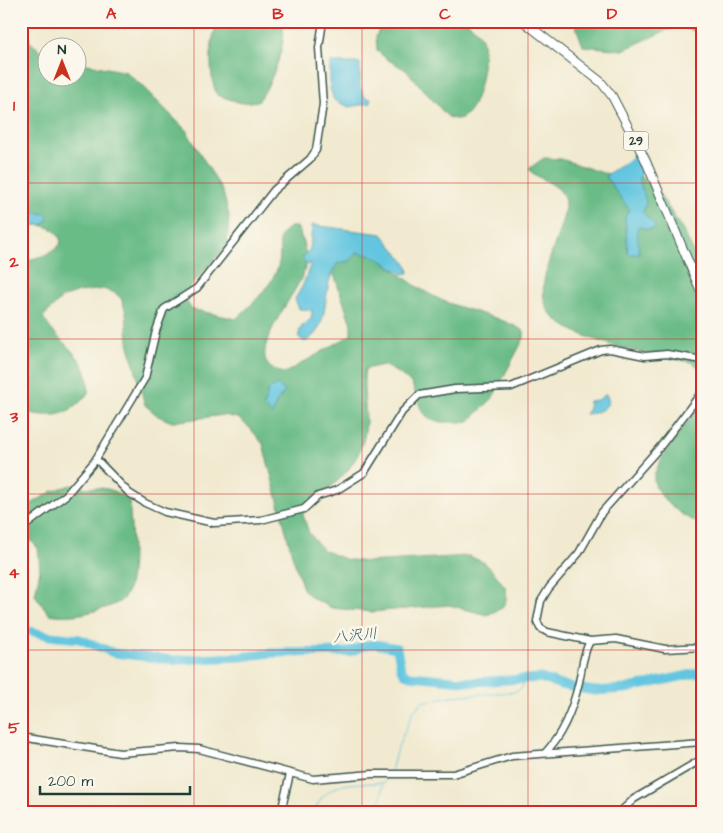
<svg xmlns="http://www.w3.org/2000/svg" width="723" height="833" font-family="'Architects Daughter','Klee One',sans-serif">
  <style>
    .forest { fill: #6abc87; stroke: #447c5e }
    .water { fill: #63c6e0; stroke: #41828a }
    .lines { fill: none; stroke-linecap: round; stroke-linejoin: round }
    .stream { stroke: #63c6e0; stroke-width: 1 }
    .river { stroke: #63c6e0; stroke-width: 9 }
    .minor-casing { stroke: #3e574b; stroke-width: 9 }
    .major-casing { stroke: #3e574b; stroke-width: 10 }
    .minor { stroke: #fff; stroke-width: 6 }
    .major { stroke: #fff; stroke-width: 8 }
    .grid { fill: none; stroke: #d62828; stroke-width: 1; stroke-opacity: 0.55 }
    .labels { text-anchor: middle; stroke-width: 5; stroke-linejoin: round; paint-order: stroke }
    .shield { fill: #fbf7ec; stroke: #61756b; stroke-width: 1 }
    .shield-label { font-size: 12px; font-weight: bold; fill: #1f3d34 }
    .water-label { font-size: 15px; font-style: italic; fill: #305f5f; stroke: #fbf7ec }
    .neatline { fill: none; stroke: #d62828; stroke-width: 2 }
    .grid-label { font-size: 16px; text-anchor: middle; font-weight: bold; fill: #d62828 }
  </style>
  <rect width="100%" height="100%" fill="#fbf7ec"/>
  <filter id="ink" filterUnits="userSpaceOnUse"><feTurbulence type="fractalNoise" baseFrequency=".02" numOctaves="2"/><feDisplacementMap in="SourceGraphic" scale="10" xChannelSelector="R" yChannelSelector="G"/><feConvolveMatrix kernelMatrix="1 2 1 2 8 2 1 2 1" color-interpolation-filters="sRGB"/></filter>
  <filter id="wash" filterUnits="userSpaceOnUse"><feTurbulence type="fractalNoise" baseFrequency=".0096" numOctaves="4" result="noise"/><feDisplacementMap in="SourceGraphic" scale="20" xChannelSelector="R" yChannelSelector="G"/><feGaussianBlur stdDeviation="1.12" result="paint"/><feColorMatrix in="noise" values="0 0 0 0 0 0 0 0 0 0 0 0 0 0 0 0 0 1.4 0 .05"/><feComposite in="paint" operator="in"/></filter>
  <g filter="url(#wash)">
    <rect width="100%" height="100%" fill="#f1ead0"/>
    <g class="forest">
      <path d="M21,21l9,21 17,14 1,22h30v-16l48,10 16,14 44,44 37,62 6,24 -2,29 -37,42 -4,13 5,9 45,10c16,-15 38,-34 43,-56 3,-14 -5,-27 11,-36h7c6,11 11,29 8,41 -6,27 -73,97 -20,105l66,-38v-11l-23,-67 31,-16c28,21 48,43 80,58 28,13 59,16 85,32v7l-32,61 -23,22 -7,1h-20l-13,-3 -8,-10 -9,-25 -12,-10 -17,-9 -18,4c-3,18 1,36 1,54 -3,43 -31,61 -61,85l-2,7 6,18 14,17 21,9 22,3 103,-6 16,7 11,12 10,13v12l-4,8 -15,7 -38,-10 -77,7 -21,-2 -19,-2 -20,-10 -9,-9 -10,-31 -30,-114 -13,-16 -12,-10 -15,-3 -51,7 -14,-6 -13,-11 -17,-63 -2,-30 -5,-14 -6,-5 -12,-4 -24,3 -17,6 -19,19c15,29 49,38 45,76 -20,26 -37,25 -67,18v-149c12,-4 35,-7 40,-20 -4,-18 -24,-18 -40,-17z"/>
      <path d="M383,21h84c6,6 12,11 15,18 6,19 -5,96 -35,77l-41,-46 -21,-12 -8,-8 -1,-14z"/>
      <polygon points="574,21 702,21 702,33 681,27 667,30 623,50 583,46"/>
      <path d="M219,22l59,-1 5,5c4,18 -13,62 -25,75l-17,2 -24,-8c-8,-17 -9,-57 2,-73z"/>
      <path d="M544,158l17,1 42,14 38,4 18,16 26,41 17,37v98l-11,-7c-35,-7 -131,-21 -145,-56 -8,-20 4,-47 10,-66 4,-13 13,-32 7,-45 -5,-11 -24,-16 -33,-24v-3z"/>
      <path d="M702,403v121c-13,-4 -23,-11 -33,-20 -7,-7 -15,-15 -15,-26 0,-15 37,-60 48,-75z"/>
      <path d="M71,485c26,7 34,-4 58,16 2,21 7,78 -4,95 -6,9 -18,11 -27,14 -17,5 -32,7 -49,4l-14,-19 5,-25 -2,-22c-13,-12 -17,-21 -17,-38l32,-19z"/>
    </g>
    <g class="water">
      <polygon points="330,63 360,63 360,87 365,97 371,99 371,103 349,107 334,100 330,88"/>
      <polygon points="637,154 642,171 639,179 646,202 643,213 655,225 655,229 645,229 639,226 637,230 639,254 628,254 625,218 629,209 605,176"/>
      <polygon points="30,212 46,214 48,218 45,224 27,226"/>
      <path d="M312,225l70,9 26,32 1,7 -6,1 -27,-17 -19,-5 -7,9 -12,2c-19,23 -4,63 -33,79l-7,-5 3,-10 10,-8 1,-9 -13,-1 -4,-10 8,-14 8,-22 -4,2 -5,-7 8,-9z"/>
      <polygon points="278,385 285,391 276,403 272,415 264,406 268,390"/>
      <path d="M606,394l3,8c-4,8 -15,12 -24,12l4,-6v-7l9,-1z"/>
    </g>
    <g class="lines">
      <g class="stream">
        <polyline points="391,771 396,752 413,712 422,702 451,696 514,692 521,689 526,678"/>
        <path d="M314,812c13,-33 38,-28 68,-29"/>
        <polyline points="379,812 383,783 389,777"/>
      </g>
      <polyline class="river" points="21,629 50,636 80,639 114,653 174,660 241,657 270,653 349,652 366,645 375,644 397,648 401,669 405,674 411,676 473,682 541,678 561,685 594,691 625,689 702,672"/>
    </g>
  </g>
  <g filter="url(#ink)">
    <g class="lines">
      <defs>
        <g id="minor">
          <polyline points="702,392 660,447 602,512 579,553 549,588 541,601 537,621 540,628 547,632 590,641 616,639 665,649 702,647"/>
          <polyline points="96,459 129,493 145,503 165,512 214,523 261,520 304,509 318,496 337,490 364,473 402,412 419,395 455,389 511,387 601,350 610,349 645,356 667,354 702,360"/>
          <polyline points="21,529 66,495 94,462 145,378 156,331 164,309 197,288 274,190 310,159 316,150 323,104 319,48 323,21"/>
          <polyline points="21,737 120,753 180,748 199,749 313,779 372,774 453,774 512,756 702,742"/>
          <path d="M545,753c18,-19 28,-45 34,-71 3,-14 4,-29 11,-41"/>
          <polyline points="281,812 290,774"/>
          <polyline points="620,812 634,799 702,759"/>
        </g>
        <polyline id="major" points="523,21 601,82 612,96 645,159 702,294"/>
      </defs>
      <use href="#minor" class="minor-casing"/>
      <use href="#major" class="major-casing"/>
      <use href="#minor" class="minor"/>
      <use href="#major" class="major"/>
    </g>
  </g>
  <path class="grid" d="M194,21v791M362,21v791M528,21v791M21,183h681M21,339h681M21,494h681M21,650h681"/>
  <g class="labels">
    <rect class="shield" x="623.5" y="131.5" width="25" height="19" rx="4"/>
    <g class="shield-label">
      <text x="636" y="145">29</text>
    </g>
    <g class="water-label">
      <text transform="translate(355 635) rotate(-6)" y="5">八沢川</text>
    </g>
  </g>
  <rect width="723" height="833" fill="none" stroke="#fbf7ec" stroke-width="55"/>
  <g transform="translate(62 62)"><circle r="24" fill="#fbf7ec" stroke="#a3ada2"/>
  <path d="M0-4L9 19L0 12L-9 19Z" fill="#c8321e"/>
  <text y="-8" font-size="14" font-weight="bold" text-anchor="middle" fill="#1f3d34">N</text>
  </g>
  <path d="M40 786v8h150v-8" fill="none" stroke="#1f3d34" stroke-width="2.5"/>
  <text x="48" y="786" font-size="15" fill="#1f3d34" stroke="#fbf7ec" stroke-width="4" paint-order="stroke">200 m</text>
  <rect x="28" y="28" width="668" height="778" class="neatline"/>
  <g class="grid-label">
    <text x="111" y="19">A</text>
    <text x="278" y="19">B</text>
    <text x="445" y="19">C</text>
    <text x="612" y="19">D</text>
    <text x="14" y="111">1</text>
    <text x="14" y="267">2</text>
    <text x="14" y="422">3</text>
    <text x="14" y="578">4</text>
    <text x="14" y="733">5</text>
  </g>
</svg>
